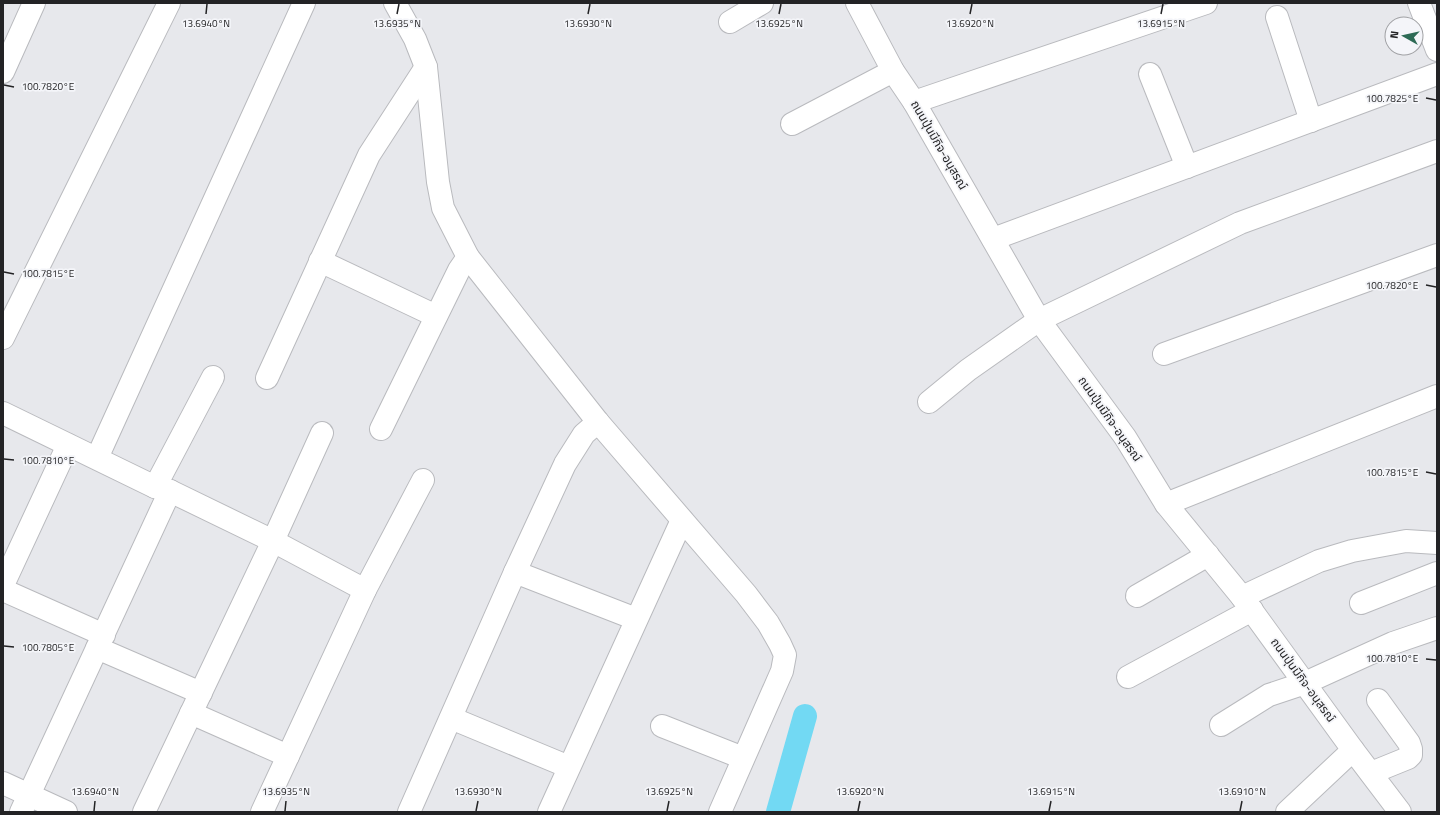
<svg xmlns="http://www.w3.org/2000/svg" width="1440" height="815" font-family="'Titillium Web','Noto Sans Thai',sans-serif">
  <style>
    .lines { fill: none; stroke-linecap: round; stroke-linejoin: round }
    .canal { stroke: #72d9f3; stroke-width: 24 }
    .minor-casing { stroke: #b9babe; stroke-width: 24 }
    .minor { stroke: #fff; stroke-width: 22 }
    .ticks { fill: none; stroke: #232325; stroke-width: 1.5 }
    .labels { text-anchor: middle; stroke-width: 3.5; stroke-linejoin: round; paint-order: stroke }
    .street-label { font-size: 12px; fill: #232325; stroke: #f4f5f9 }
    .ticks-label { font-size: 10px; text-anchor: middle; fill: #232325; stroke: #f4f5f9; stroke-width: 3.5; stroke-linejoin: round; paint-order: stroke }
  </style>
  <rect width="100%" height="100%" fill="#e7e8ec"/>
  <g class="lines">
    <polyline class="canal" points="778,812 805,716"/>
    <defs>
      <g id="minor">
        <polyline points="395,3 415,39 426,67 438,182 443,208 468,257 598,422 746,594 768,623 780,644 785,655 782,671 720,812"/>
        <polyline points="857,3 893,71 914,102 1039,320 1125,437 1166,504 1242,597 1353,750 1400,812"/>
        <polyline points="1419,3 1437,50"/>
        <polyline points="1277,17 1311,121"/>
        <polyline points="730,22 762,3"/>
        <polyline points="3,72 34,3"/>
        <polyline points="1150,74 1187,167"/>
        <polyline points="914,102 1206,3"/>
        <polyline points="792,124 893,71"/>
        <polyline points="993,239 1437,74"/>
        <polyline points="320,261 436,316"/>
        <polyline points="3,338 169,3"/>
        <polyline points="1164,354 1437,255"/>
        <polyline points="267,378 369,155 426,67"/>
        <polyline points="929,402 968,370 1039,320 1240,223 1437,151"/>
        <polyline points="3,413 155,487 170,491 273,541 365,590"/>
        <polyline points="381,429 459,270 468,257"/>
        <polyline points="97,458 304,3"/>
        <polyline points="155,487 213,377"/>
        <polyline points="1166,504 1437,396"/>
        <polyline points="515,572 636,619"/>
        <polyline points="3,585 68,445"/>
        <polyline points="3,590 104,635"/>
        <polyline points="1137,596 1208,555"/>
        <polyline points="1242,597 1319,561 1352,551 1406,541 1437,543"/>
        <polyline points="1361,603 1437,573"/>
        <polyline points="97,648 201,693"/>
        <polyline points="1128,677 1252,610"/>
        <polyline points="191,713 288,756"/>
        <polyline points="451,718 569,767"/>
        <polyline points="1221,725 1269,695 1305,683 1393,643 1437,628"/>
        <polyline points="662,726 743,758"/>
        <polyline points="1371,773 1408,758 1411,755 1411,749 1409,743 1378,700"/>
        <polyline points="3,783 66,812"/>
        <polyline points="21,812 170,491"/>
        <polyline points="144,812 273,541 322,433"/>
        <polyline points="262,812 365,590 423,480"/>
        <polyline points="409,812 515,572 565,464 584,434 598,422"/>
        <polyline points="549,812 682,520"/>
        <polyline points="1287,812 1353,750"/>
      </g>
    </defs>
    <use href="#minor" class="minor-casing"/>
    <use href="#minor" class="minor"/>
  </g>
  <path class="ticks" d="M206,14l1,-10M397,14l2,-10M588,14l2,-10M779,14l2,-10M970,14l2,-10M1161,14l2,-10M4,85l10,2M1426,98l10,2M4,272l10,2M1426,285l10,2M4,459l10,1M1426,472l10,2M4,646l10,1M1426,659l10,1M94,811l1,-10M285,811l1,-10M476,811l2,-10M667,811l2,-10M858,811l2,-10M1049,811l2,-10M1240,811l2,-10"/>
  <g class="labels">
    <g class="street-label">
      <text transform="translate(939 145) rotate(60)" y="4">ถนนปุ่นมีกิจ-อนุสรณ์</text>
      <text transform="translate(1110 419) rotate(55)" y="4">ถนนปุ่นมีกิจ-อนุสรณ์</text>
      <text transform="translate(1303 680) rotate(54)" y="4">ถนนปุ่นมีกิจ-อนุสรณ์</text>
    </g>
  </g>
  <g class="ticks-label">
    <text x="206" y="27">13.6940°N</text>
    <text x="397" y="27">13.6935°N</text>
    <text x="588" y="27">13.6930°N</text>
    <text x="779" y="27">13.6925°N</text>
    <text x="970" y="27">13.6920°N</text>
    <text x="1161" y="27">13.6915°N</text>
    <text x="48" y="90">100.7820°E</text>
    <text x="1392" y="102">100.7825°E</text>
    <text x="48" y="277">100.7815°E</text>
    <text x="1392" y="289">100.7820°E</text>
    <text x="48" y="464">100.7810°E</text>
    <text x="1392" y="476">100.7815°E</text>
    <text x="48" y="651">100.7805°E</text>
    <text x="1392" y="662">100.7810°E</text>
    <text x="95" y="795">13.6940°N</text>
    <text x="286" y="795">13.6935°N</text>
    <text x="478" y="795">13.6930°N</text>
    <text x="669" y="795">13.6925°N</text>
    <text x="860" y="795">13.6920°N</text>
    <text x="1051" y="795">13.6915°N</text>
    <text x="1242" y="795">13.6910°N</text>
  </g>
  <rect width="1440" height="815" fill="none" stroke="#232325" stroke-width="8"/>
  <g transform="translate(1404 36) rotate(278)"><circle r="19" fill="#f4f5f9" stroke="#a0a1a4"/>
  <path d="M0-3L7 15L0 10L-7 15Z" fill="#2d6a55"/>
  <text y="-6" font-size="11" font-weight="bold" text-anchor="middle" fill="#232325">N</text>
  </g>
</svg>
